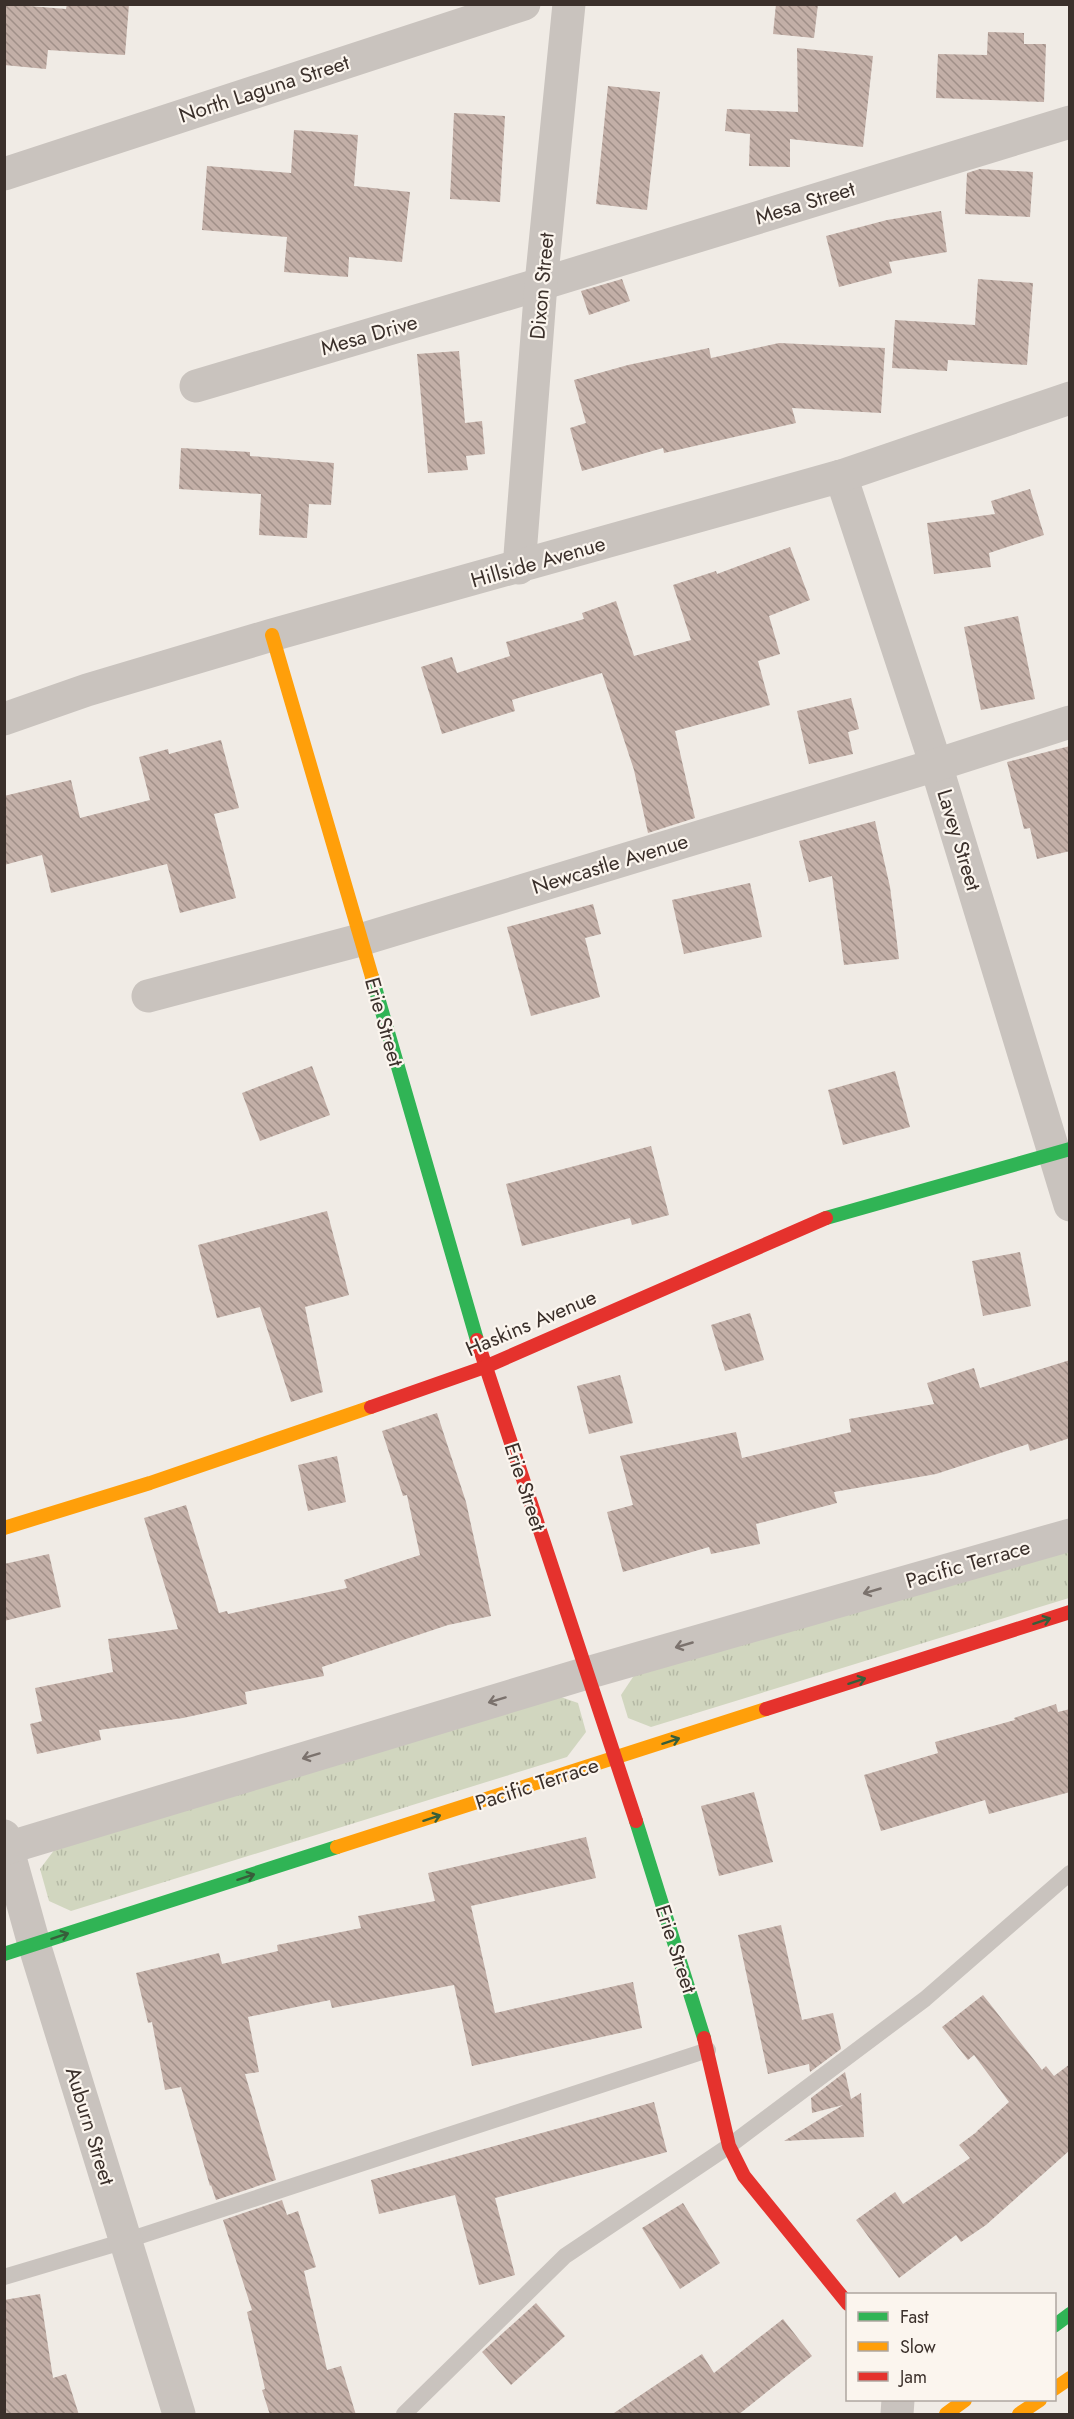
<svg xmlns="http://www.w3.org/2000/svg" width="1074" height="2419" font-family="Jost,sans-serif">
  <style>
    .grass { fill: url(#grass-tufts) }
    .building { fill: url(#building-back-hatch) }
    .lines { fill: none; stroke-linecap: round; stroke-linejoin: round }
    .lane { stroke: #c9c3be; stroke-width: 16 }
    .street { stroke: #c9c3be; stroke-width: 33 }
    .fast { stroke: #30b455; stroke-width: 14 }
    .slow { stroke: #ff9f0a; stroke-width: 14 }
    .jam { stroke: #e5322d; stroke-width: 14 }
    .oneway { stroke: #7b726d }
    .oneway2 { stroke: #375e3a }
    .labels { text-anchor: middle; stroke-width: 4.5; stroke-linejoin: round; paint-order: stroke }
    .street-label { font-size: 21px; fill: #3b302b; stroke: #fbf5ee }
  </style>
  <defs>
    <pattern id="grass-tufts" width="24" height="20" patternUnits="userSpaceOnUse" patternTransform="scale(1.5)"><rect width="24" height="20" fill="#d1d6bf"/><path d="M3 7l-1-3M5 7V3M7 7l1-3M15 17l-1-3M17 17v-4M19 17l1-3" fill="none" stroke="#b4b8a4"/></pattern>
    <pattern id="building-back-hatch" width="6" height="6" patternUnits="userSpaceOnUse" patternTransform="scale(1.5)"><rect width="6" height="6" fill="#c3afa7"/><path d="M-1 5l2 2M0 0l6 6M5-1l2 2" fill="none" stroke="#a08f88"/></pattern>
  </defs>
  <rect width="100%" height="100%" fill="#f0ebe5"/>
  <g class="grass">
    <polygon points="1069,1539 1069,1598 651,1727 628,1718 621,1695 635,1674"/>
    <polygon points="552,1694 578,1703 586,1732 567,1757 71,1911 49,1901 40,1869 55,1849"/>
  </g>
  <g class="building">
    <polygon points="4,4 66,9 67,4 129,4 125,55 48,50 46,69 4,65"/>
    <polygon points="776,4 818,4 814,38 773,34"/>
    <polygon points="988,32 1024,33 1024,44 1046,44 1044,102 936,98 938,54 987,55"/>
    <polygon points="797,48 873,56 863,147 790,139 790,167 749,166 750,134 725,131 727,109 798,112"/>
    <polygon points="608,86 660,92 647,210 596,204"/>
    <polygon points="454,113 505,116 500,202 450,199"/>
    <polygon points="294,130 358,135 354,186 410,192 402,262 349,257 348,277 284,272 287,237 202,230 207,166 291,173"/>
    <polygon points="980,169 1033,172 1030,217 965,214 967,173"/>
    <polygon points="941,211 947,252 889,262 892,273 839,287 826,236 887,220"/>
    <polygon points="622,279 630,301 589,315 581,291"/>
    <polygon points="978,279 1033,283 1027,365 948,360 947,371 892,368 895,320 975,325"/>
    <polygon points="779,343 885,348 881,413 792,408 796,423 664,453 663,448 582,471 570,428 586,423 574,380 628,365 709,348 711,358"/>
    <polygon points="459,351 465,423 482,421 485,454 466,456 468,470 428,473 417,354"/>
    <polygon points="181,448 250,452 250,456 334,463 331,505 309,504 307,538 259,535 261,494 179,489"/>
    <polygon points="1030,489 1044,535 989,553 991,567 934,574 927,523 995,514 991,501"/>
    <polygon points="790,547 810,600 769,616 780,654 758,661 770,705 675,731 695,818 648,833 634,770 602,673 512,700 515,711 442,734 421,667 452,657 457,673 510,656 506,642 584,619 582,613 616,601 634,656 691,640 673,585 716,571 717,574"/>
    <polygon points="1018,616 1035,699 981,710 964,627"/>
    <polygon points="851,698 859,729 848,732 853,754 809,764 797,711"/>
    <polygon points="221,740 239,808 214,814 236,898 180,913 167,864 51,893 42,855 4,865 4,796 71,780 80,818 150,800 139,757 168,749 169,754"/>
    <polygon points="1070,746 1070,851 1037,859 1030,828 1024,829 1007,762"/>
    <polygon points="875,821 890,887 899,959 844,965 832,876 809,882 799,841"/>
    <polygon points="750,883 762,937 684,954 672,900"/>
    <polygon points="593,904 601,934 585,938 600,997 531,1016 507,927"/>
    <polygon points="312,1066 330,1115 260,1141 242,1093"/>
    <polygon points="895,1071 910,1127 843,1145 828,1090"/>
    <polygon points="651,1146 669,1215 632,1225 630,1218 522,1246 506,1184"/>
    <polygon points="327,1211 349,1295 305,1307 323,1392 291,1402 260,1307 217,1318 198,1245"/>
    <polygon points="1020,1252 1031,1306 983,1316 972,1261"/>
    <polygon points="750,1313 764,1360 725,1371 711,1325"/>
    <polygon points="1070,1360 1070,1438 1030,1451 1028,1444 936,1474 834,1492 837,1503 756,1524 760,1544 711,1554 709,1547 623,1572 607,1512 633,1505 620,1456 736,1432 742,1458 851,1432 849,1419 934,1404 927,1383 974,1368 980,1388"/>
    <polygon points="620,1375 633,1423 589,1434 577,1386"/>
    <polygon points="437,1413 466,1502 491,1616 448,1625 322,1667 324,1676 245,1692 247,1704 183,1718 99,1730 101,1740 37,1754 30,1724 42,1721 35,1688 113,1672 108,1639 178,1629 144,1518 186,1505 219,1613 227,1611 228,1614 347,1588 344,1580 420,1555 407,1495 403,1496 382,1431"/>
    <polygon points="337,1456 346,1502 308,1511 298,1465"/>
    <polygon points="49,1554 61,1607 4,1621 4,1564"/>
    <polygon points="1056,1704 1058,1712 1070,1709 1070,1792 989,1814 985,1800 881,1831 864,1775 938,1753 935,1742 1015,1720 1014,1718"/>
    <polygon points="754,1792 773,1862 719,1876 701,1806"/>
    <polygon points="586,1837 596,1878 471,1906 495,2013 633,1982 642,2028 472,2066 454,1985 332,2008 330,2000 248,2017 259,2072 245,2074 276,2180 216,2200 211,2185 210,2186 181,2087 165,2090 152,2022 148,2023 136,1973 219,1953 222,1964 278,1951 277,1945 361,1928 358,1916 435,1901 428,1873"/>
    <polygon points="781,1925 802,2020 833,2013 841,2049 810,2072 809,2064 768,2074 738,1935"/>
    <polygon points="983,1995 1042,2070 1046,2066 1054,2076 1070,2064 1070,2150 986,2225 961,2242 956,2235 899,2278 856,2220 895,2192 903,2204 970,2158 959,2145 978,2131 976,2132 1009,2102 974,2055 968,2060 942,2027"/>
    <polygon points="845,2072 851,2099 861,2093 864,2137 784,2141 843,2105 812,2113 811,2098"/>
    <polygon points="654,2102 667,2152 495,2198 515,2275 479,2285 455,2195 379,2214 371,2180"/>
    <polygon points="282,2200 287,2215 298,2211 316,2267 304,2271 327,2370 341,2366 356,2415 270,2415 262,2390 265,2389 247,2312 252,2310 223,2220"/>
    <polygon points="683,2203 720,2263 680,2289 642,2228"/>
    <polygon points="40,2294 53,2378 66,2374 79,2415 4,2415 4,2300"/>
    <polygon points="536,2303 565,2336 511,2385 482,2352"/>
    <polygon points="783,2319 812,2356 738,2415 611,2415 702,2354 714,2373"/>
  </g>
  <g class="lines">
    <g class="lane">
      <polyline points="4,2277 125,2241 708,2050"/>
      <polyline points="404,2414 565,2256 729,2146 925,1999 1070,1873"/>
    </g>
    <g class="street">
      <polyline points="4,174 524,4"/>
      <polyline points="196,386 541,284 1070,122"/>
      <polyline points="841,476 936,765 1070,1205"/>
      <polyline points="519,568 541,284 569,4"/>
      <polyline points="4,719 87,690 272,635 841,476 1070,398"/>
      <polyline points="148,996 360,940 936,765 1070,722"/>
      <polyline points="4,1836 34,1944 179,2414"/>
      <polyline points="4,1849 587,1673 1070,1535"/>
      <polyline points="897,2414 898,2400"/>
    </g>
    <g class="fast">
      <polyline points="372,977 477,1340"/>
      <polyline points="826,1218 1070,1149"/>
      <polyline points="636,1821 704,2038"/>
      <polyline points="4,1954 337,1847"/>
      <polyline points="1054,2326 1070,2314"/>
    </g>
    <g class="slow">
      <polyline points="272,635 372,977"/>
      <polyline points="4,1528 150,1483 371,1407"/>
      <polyline points="337,1847 766,1709"/>
      <polyline points="1054,2389 1070,2378"/>
      <polyline points="946,2414 965,2400"/>
      <polyline points="1019,2414 1040,2400"/>
    </g>
    <g class="jam">
      <polyline points="477,1340 636,1821"/>
      <polyline points="371,1407 485,1367 826,1218"/>
      <polyline points="766,1709 1070,1612"/>
      <polyline points="704,2038 729,2146 744,2176 848,2304"/>
    </g>
  </g>
  <defs><path id="oneway-shaft" d="M-6 0H5M1.5-3L5.5 0L1.5 3" fill="none" stroke-width="1.6" stroke-linecap="round" stroke-linejoin="round" transform="scale(1.5)"/></defs>
  <g class="oneway">
    <use href="#oneway-shaft" transform="translate(872 1591) rotate(164)"/>
    <use href="#oneway-shaft" transform="translate(684 1645) rotate(164)"/>
    <use href="#oneway-shaft" transform="translate(497 1700) rotate(163)"/>
    <use href="#oneway-shaft" transform="translate(311 1756) rotate(163)"/>
  </g>
  <g class="oneway2">
    <use href="#oneway-shaft" transform="translate(1042 1621) rotate(-18)"/>
    <use href="#oneway-shaft" transform="translate(857 1681) rotate(-18)"/>
    <use href="#oneway-shaft" transform="translate(671 1741) rotate(-18)"/>
    <use href="#oneway-shaft" transform="translate(432 1818) rotate(-18)"/>
    <use href="#oneway-shaft" transform="translate(246 1877) rotate(-18)"/>
    <use href="#oneway-shaft" transform="translate(60 1936) rotate(-18)"/>
  </g>
  <g class="labels">
    <g class="street-label">
      <text transform="translate(264 89) rotate(-18)" y="7">North Laguna Street</text>
      <text transform="translate(805 203) rotate(-17)" y="7">Mesa Street</text>
      <text transform="translate(542 286) rotate(-85)" y="7">Dixon Street</text>
      <text transform="translate(369 335) rotate(-16)" y="7">Mesa Drive</text>
      <text transform="translate(538 562) rotate(-16)" y="7">Hillside Avenue</text>
      <text transform="translate(959 840) rotate(73)" y="7">Lavey Street</text>
      <text transform="translate(610 864) rotate(-17)" y="7">Newcastle Avenue</text>
      <text transform="translate(384 1022) rotate(74)" y="7">Erie Street</text>
      <text transform="translate(531 1323) rotate(-23)" y="7">Haskins Avenue</text>
      <text transform="translate(525 1487) rotate(72)" y="7">Erie Street</text>
      <text transform="translate(968 1564) rotate(-16)" y="7">Pacific Terrace</text>
      <text transform="translate(537 1784) rotate(-18)" y="7">Pacific Terrace</text>
      <text transform="translate(676 1949) rotate(72)" y="7">Erie Street</text>
      <text transform="translate(90 2126) rotate(73)" y="7">Auburn Street</text>
    </g>
  </g>
  <rect width="1074" height="2419" fill="none" stroke="#3b302b" stroke-width="12"/>
  <rect x="846" y="2293" width="210" height="108" fill="#fbf5ee" stroke="#aea6a0" stroke-width="1.5"/>
  <rect x="858" y="2312" width="30" height="9" fill="#30b455" stroke="#aea6a0" stroke-width="1.5"/>
  <text x="900" y="2323" font-size="18" fill="#3b302b">Fast</text>
  <rect x="858" y="2342" width="30" height="9" fill="#ff9f0a" stroke="#aea6a0" stroke-width="1.5"/>
  <text x="900" y="2353" font-size="18" fill="#3b302b">Slow</text>
  <rect x="858" y="2372" width="30" height="9" fill="#e5322d" stroke="#aea6a0" stroke-width="1.5"/>
  <text x="900" y="2383" font-size="18" fill="#3b302b">Jam</text>
</svg>
